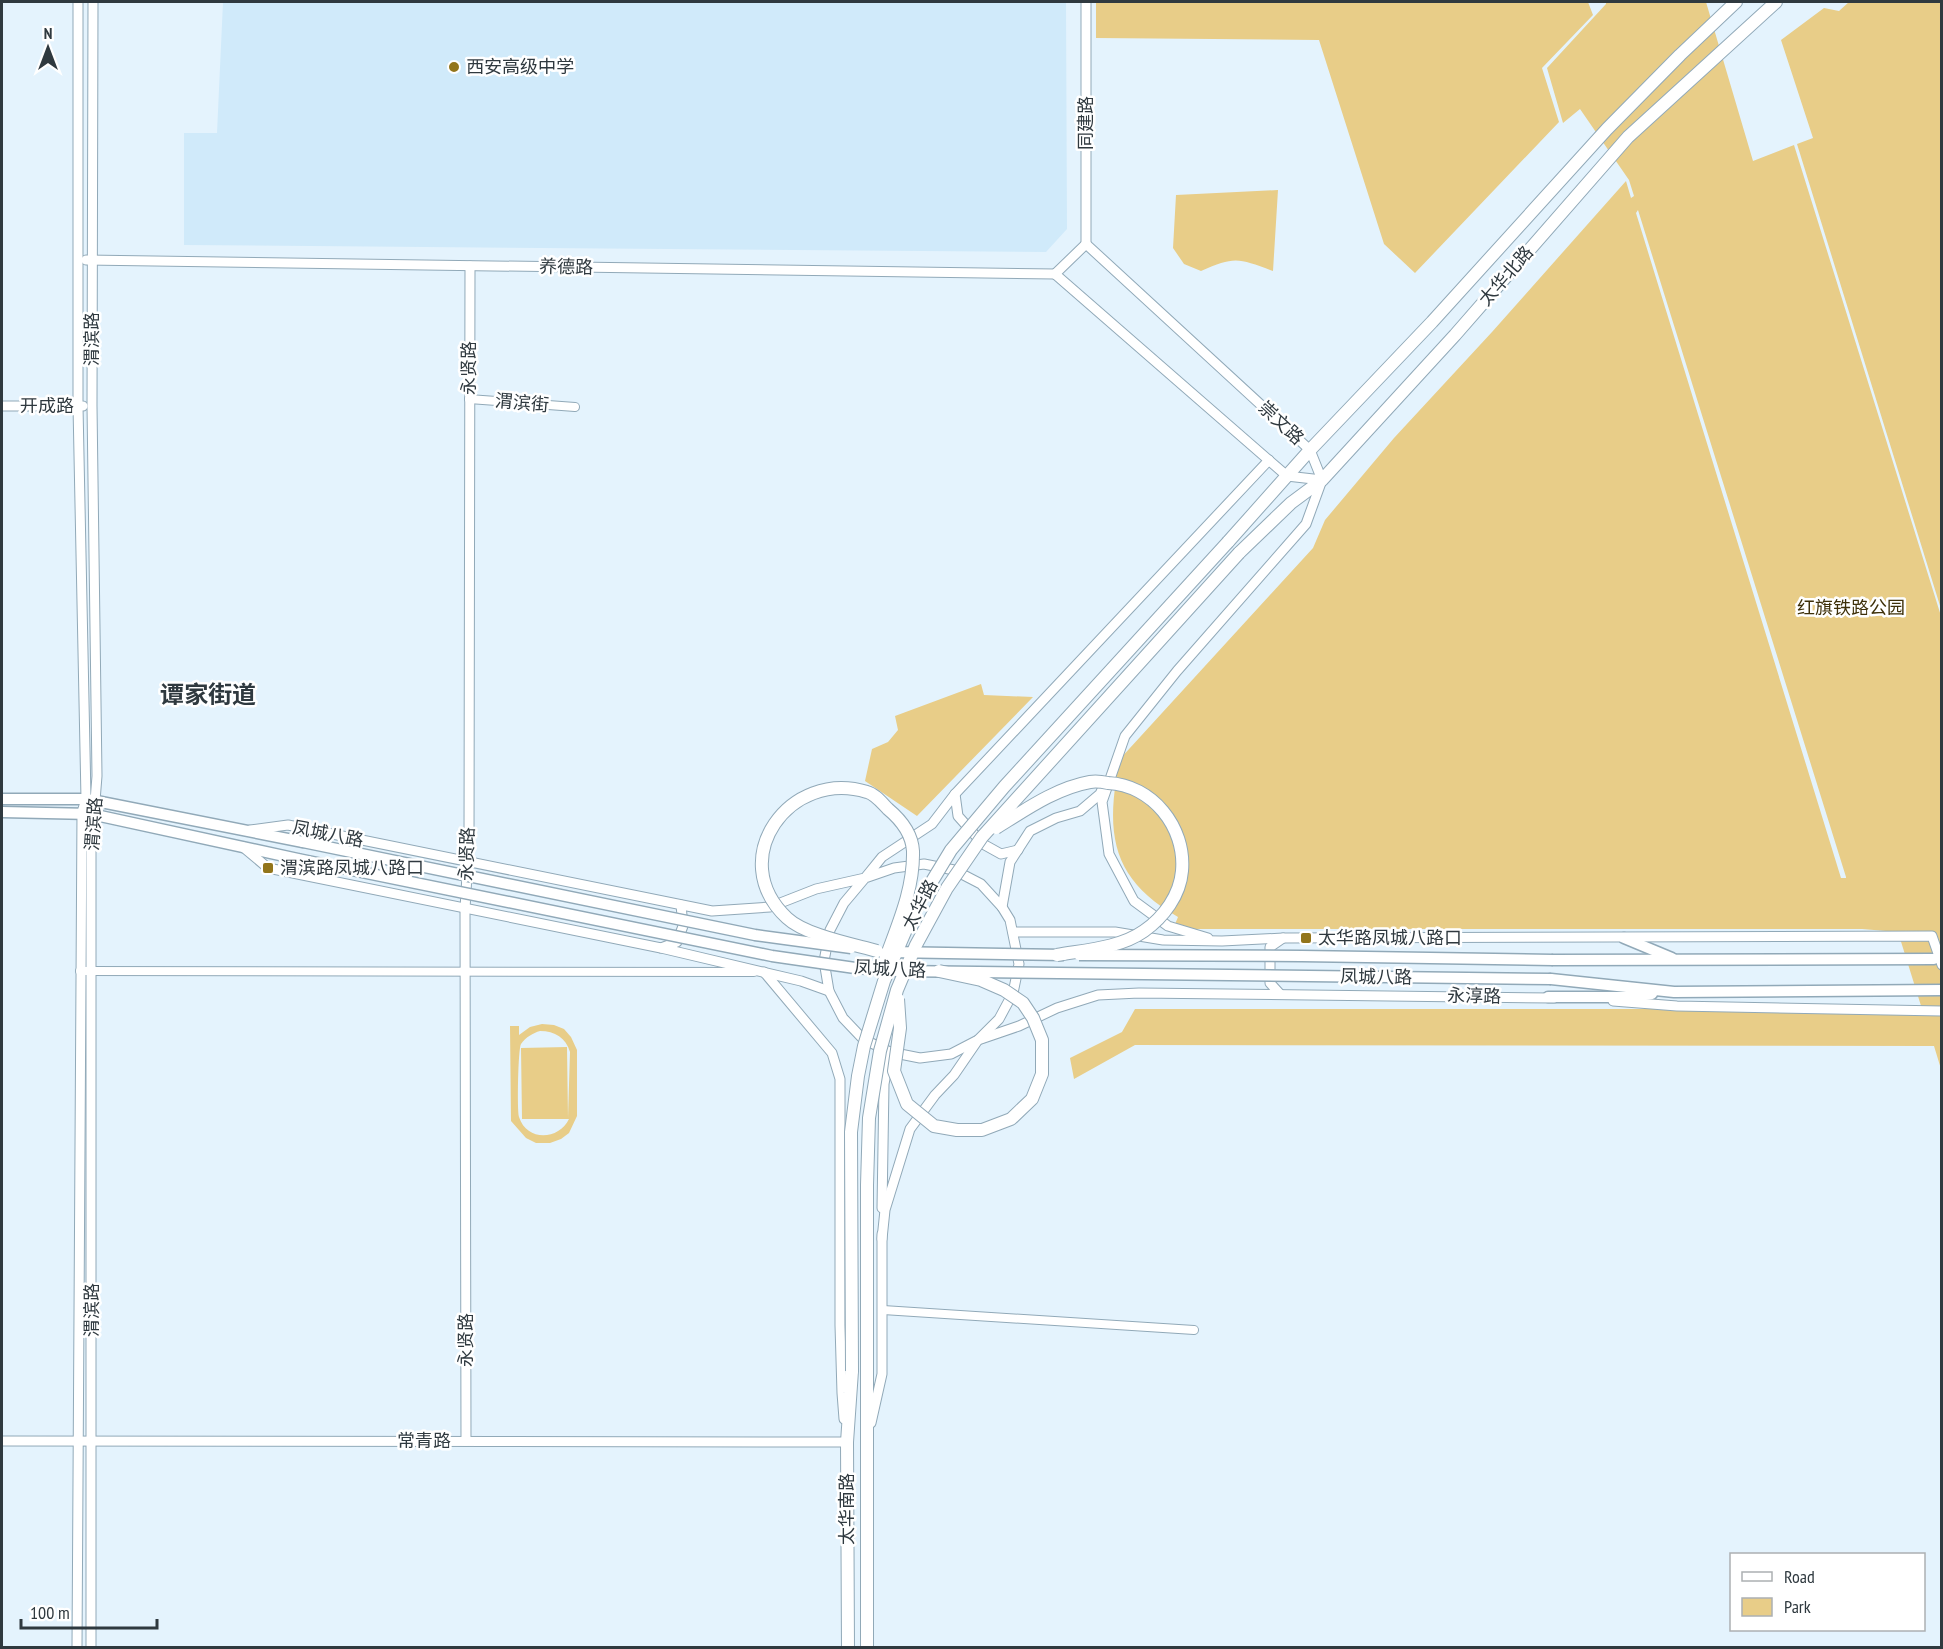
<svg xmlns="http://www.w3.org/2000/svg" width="1943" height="1649" font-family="'PT Sans Narrow','Noto Sans SC',sans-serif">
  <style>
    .built { fill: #d0eafa }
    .green { fill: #e8cd88; fill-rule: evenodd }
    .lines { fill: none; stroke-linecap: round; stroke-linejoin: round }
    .minor-casing { stroke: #91a9b8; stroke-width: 10 }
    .tertiary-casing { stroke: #91a9b8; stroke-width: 11 }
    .secondary-casing { stroke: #91a9b8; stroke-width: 13 }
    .primary-casing { stroke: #91a9b8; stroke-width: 14 }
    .minor { stroke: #fff; stroke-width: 8 }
    .tertiary { stroke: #fff; stroke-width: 9 }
    .secondary { stroke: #fff; stroke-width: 10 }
    .primary { stroke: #fff; stroke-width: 12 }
    .secondary-bridge-casing { stroke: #91a9b8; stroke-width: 13; stroke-linecap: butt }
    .primary-bridge-casing { stroke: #91a9b8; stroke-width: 14; stroke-linecap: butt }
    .secondary-bridge { stroke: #fff; stroke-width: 10 }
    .primary-bridge { stroke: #fff; stroke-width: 12 }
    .poi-dot { fill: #92751b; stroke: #fff; stroke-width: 2 }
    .labels { text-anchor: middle; stroke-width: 5; stroke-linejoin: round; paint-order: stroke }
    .poi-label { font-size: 18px; fill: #2f393f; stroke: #fff; text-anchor: start }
    .street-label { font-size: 18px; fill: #2f393f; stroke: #fff }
    .park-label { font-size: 18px; fill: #3e3009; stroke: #fff }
    .district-label { font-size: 24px; font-weight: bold; fill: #2f393f; stroke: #fff }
  </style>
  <rect width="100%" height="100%" fill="#e4f3fd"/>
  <polygon class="built" points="223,2 1066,2 1067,229 1046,252 184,245 184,133 217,133"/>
  <g class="green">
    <polygon points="1096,2 1588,2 1593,15 1542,68 1559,122 1415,273 1384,244 1319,40 1096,38"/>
    <path d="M1606,2h100l47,159 41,-16 147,471v453l-7,-23 -799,-1 -61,34 -4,-21 52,-26 13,-23h787l-24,-77 -36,-3h-689l5,-12c-58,-33 -72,-72 -62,-136l-3,-1 6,-20 194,-212 12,-28 69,-82 98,-106 134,-151 5,17 3,-2 -5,-16 -49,-71 -17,14 -16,-55 59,-64zM1638,210l208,667v1h-5l-205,-665z"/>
    <polygon points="1849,2 1941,2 1941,609 1797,144 1813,138 1781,40 1824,8 1839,11"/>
    <path d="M1278,190l-5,81c-35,-13 -38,-15 -72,0l-17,-7 -11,-16 3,-53z"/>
    <polygon points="981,684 984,695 1033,697 917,816 865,781 872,749 888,742 898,730 895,716"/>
    <path d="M542,1024l12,1 10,4 7,8 6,13v66l-8,17 -8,6 -11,4h-14l-10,-5 -15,-17 -1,-95h9v9l11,-8zM540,1031c15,0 26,7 30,21l-2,66 -1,-71 -46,1 1,71h47c-10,21 -42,23 -50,-2 -2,-7 -1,-68 2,-73 5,-7 12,-11 19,-13z"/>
  </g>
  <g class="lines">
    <defs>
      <g id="minor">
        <polyline points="469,399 575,407"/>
        <polyline points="80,971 754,972"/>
        <polyline points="883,1310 1194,1330"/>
      </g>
      <g id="tertiary">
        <polyline points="1086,2 1086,244"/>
        <polyline points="86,260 1055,274"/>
        <polyline points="1055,274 1086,244 1310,450 1322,480"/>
        <polyline points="1055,274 1287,476 1322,480"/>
        <polyline points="2,406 83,406"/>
        <polyline points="955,794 958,816 983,844 1001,854 1018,850"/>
        <polyline points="250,830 288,825 712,911 770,907 816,889 865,878 894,868 924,864 954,870 981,884 1002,907 1010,920 1019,964 1013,993 999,1019 978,1040 951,1054 920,1058 890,1052 863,1039 843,1018 829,991 824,961 830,930 844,903 865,878 882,857 932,824 955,794 1269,460"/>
        <polyline points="243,847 268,868 661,948 801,981 829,991"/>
        <polyline points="1002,907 1010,862 1030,831 1056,818 1080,811 1100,794 1104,785"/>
        <polyline points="1013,932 1115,932 1163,940 1222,941 1283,938 1932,936 1942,965"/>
        <polyline points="1208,938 1168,926 1134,901 1109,854 1102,802 1125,736 1177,671 1306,524 1322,480"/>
        <polyline points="661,948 677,942 683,926 681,905"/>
        <polyline points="764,972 832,1053 840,1079 840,1325 842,1393 844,1419"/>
        <polyline points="1280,994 1270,983 1270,947 1283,938"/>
        <polyline points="1613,1001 1677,1006 1942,1011"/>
        <polyline points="882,1208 884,1084 890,1052"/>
        <polyline points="882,1239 885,1210 910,1129 935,1095 954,1075 978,1040 1019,1026 1057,1008 1098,995 1139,993 1554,998"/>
        <polyline points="871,1423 882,1374 882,1234"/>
        <polyline points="2,1441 847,1442 847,1438"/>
        <polyline points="466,1441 465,909 469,841 470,266"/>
        <polyline points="77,1648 82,812 86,799 78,406 78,2"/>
        <polyline points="91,1648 91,814 95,801 97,776 92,406 93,2"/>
      </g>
      <g id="secondary">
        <polyline points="2,799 86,799 303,842"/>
        <polyline points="2,812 91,814 298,859"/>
        <polyline points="1624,938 1672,958"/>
        <polyline points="1553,960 1934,959"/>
        <polyline points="1551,979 1674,992 1942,990"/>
        <polyline points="1548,997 1625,997 1652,994"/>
      </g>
      <g id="primary">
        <polyline points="1228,542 1310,450 1432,322 1607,129 1680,55 1736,2"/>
        <polyline points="1239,553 1291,503 1322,480 1455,335 1628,137 1776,2"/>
        <polyline points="848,1648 847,1442 852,1371"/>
        <polyline points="867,1648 867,1372"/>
      </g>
    </defs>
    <use href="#minor" class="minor-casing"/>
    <use href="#tertiary" class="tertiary-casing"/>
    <use href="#secondary" class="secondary-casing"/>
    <use href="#primary" class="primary-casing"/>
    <use href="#minor" class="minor"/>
    <use href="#tertiary" class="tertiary"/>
    <use href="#secondary" class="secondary"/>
    <use href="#primary" class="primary"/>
    <defs>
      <g id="secondary-bridge">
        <polyline points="303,842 755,935 851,948"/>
        <polyline points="298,859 772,956 855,968 898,971 1551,979"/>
        <polyline points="890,952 1064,955"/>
        <polyline points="1079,955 1302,956 1553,960"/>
      </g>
      <g id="primary-bridge">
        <path d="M996,828c29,-18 60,-40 94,-46 6,-1 13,0 18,1 44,2 78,44 74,88 -2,24 -18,46 -38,60 -24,17 -59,19 -87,24"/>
        <path d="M877,951c-25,-7 -72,-16 -90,-33 -63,-59 3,-150 80,-126 8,2 15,11 21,17 12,10 24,25 25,42 1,38 -15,73 -28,109"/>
        <polyline points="898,999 900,1028 894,1071 907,1104 934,1126 957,1130 982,1130 1011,1119 1032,1099 1042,1074 1042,1040 1033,1018 1023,1003 1004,990 981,980 939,971"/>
        <polyline points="852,1371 851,1132 858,1076 864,1046 884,981 914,911 951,850 1004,787 1228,542"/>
        <polyline points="867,1372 867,1185 869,1118 880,1051 897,990 916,945 947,888 982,837 1239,553"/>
      </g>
    </defs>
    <use href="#secondary-bridge" class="secondary-bridge-casing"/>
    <use href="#primary-bridge" class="primary-bridge-casing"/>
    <use href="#secondary-bridge" class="secondary-bridge"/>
    <use href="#primary-bridge" class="primary-bridge"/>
  </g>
  <g class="poi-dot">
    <circle cx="454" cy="67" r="6"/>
    <rect x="262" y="862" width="12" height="12" rx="3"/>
    <rect x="1300" y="932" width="12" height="12" rx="3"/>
  </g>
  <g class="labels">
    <g class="poi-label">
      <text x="466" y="73">西安高级中学</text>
      <text x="280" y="874">渭滨路凤城八路口</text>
      <text x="1318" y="944">太华路凤城八路口</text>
    </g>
    <g class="street-label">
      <text transform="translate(1086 123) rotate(-90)" y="6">同建路</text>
      <text transform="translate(566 267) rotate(1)" y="6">养德路</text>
      <text transform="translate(1506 276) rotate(-49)" y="6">太华北路</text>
      <text transform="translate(92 339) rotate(-90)" y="6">渭滨路</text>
      <text transform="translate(469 368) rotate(-90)" y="6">永贤路</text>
      <text transform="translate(522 403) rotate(5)" y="6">渭滨街</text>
      <text x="47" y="412">开成路</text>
      <text transform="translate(1281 423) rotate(43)" y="6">崇文路</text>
      <text transform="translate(94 824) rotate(-86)" y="6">渭滨路</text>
      <text transform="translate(328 834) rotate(11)" y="6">凤城八路</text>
      <text transform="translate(467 854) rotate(-88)" y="6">永贤路</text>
      <text transform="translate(920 905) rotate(-62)" y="6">太华路</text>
      <text transform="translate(890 969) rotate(3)" y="6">凤城八路</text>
      <text transform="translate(1376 977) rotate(1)" y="6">凤城八路</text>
      <text transform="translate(1474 996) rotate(1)" y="6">永淳路</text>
      <text transform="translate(92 1310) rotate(-90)" y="6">渭滨路</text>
      <text transform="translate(466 1340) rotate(-90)" y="6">永贤路</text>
      <text x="424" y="1447">常青路</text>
      <text transform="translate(847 1509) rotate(-90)" y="6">太华南路</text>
    </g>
    <g class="park-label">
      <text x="1851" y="614">红旗铁路公园</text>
    </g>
    <g class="district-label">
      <text x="208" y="703">谭家街道</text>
    </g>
  </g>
  <rect width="1943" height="1649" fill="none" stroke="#2f393f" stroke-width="6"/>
  <rect x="1730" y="1553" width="195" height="78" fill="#ffffff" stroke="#acb0b2" stroke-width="1.5"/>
  <rect x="1742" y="1572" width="30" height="9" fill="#ffffff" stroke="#acb0b2" stroke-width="1.5"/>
  <text x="1784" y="1583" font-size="18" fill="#2f393f">Road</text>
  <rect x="1742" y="1598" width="30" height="18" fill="#e8cd88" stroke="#acb0b2" stroke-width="1.5"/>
  <text x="1784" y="1613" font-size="18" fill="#2f393f">Park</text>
  <g transform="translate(48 48)" stroke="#ffffff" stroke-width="4.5" paint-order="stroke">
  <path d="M0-4.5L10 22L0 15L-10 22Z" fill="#2f393f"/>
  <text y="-9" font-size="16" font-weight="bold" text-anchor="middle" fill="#2f393f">N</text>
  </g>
  <path d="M21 1619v9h136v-9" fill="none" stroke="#2f393f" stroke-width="3"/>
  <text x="30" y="1619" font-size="18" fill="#2f393f" stroke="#ffffff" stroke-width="4.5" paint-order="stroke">100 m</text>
</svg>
